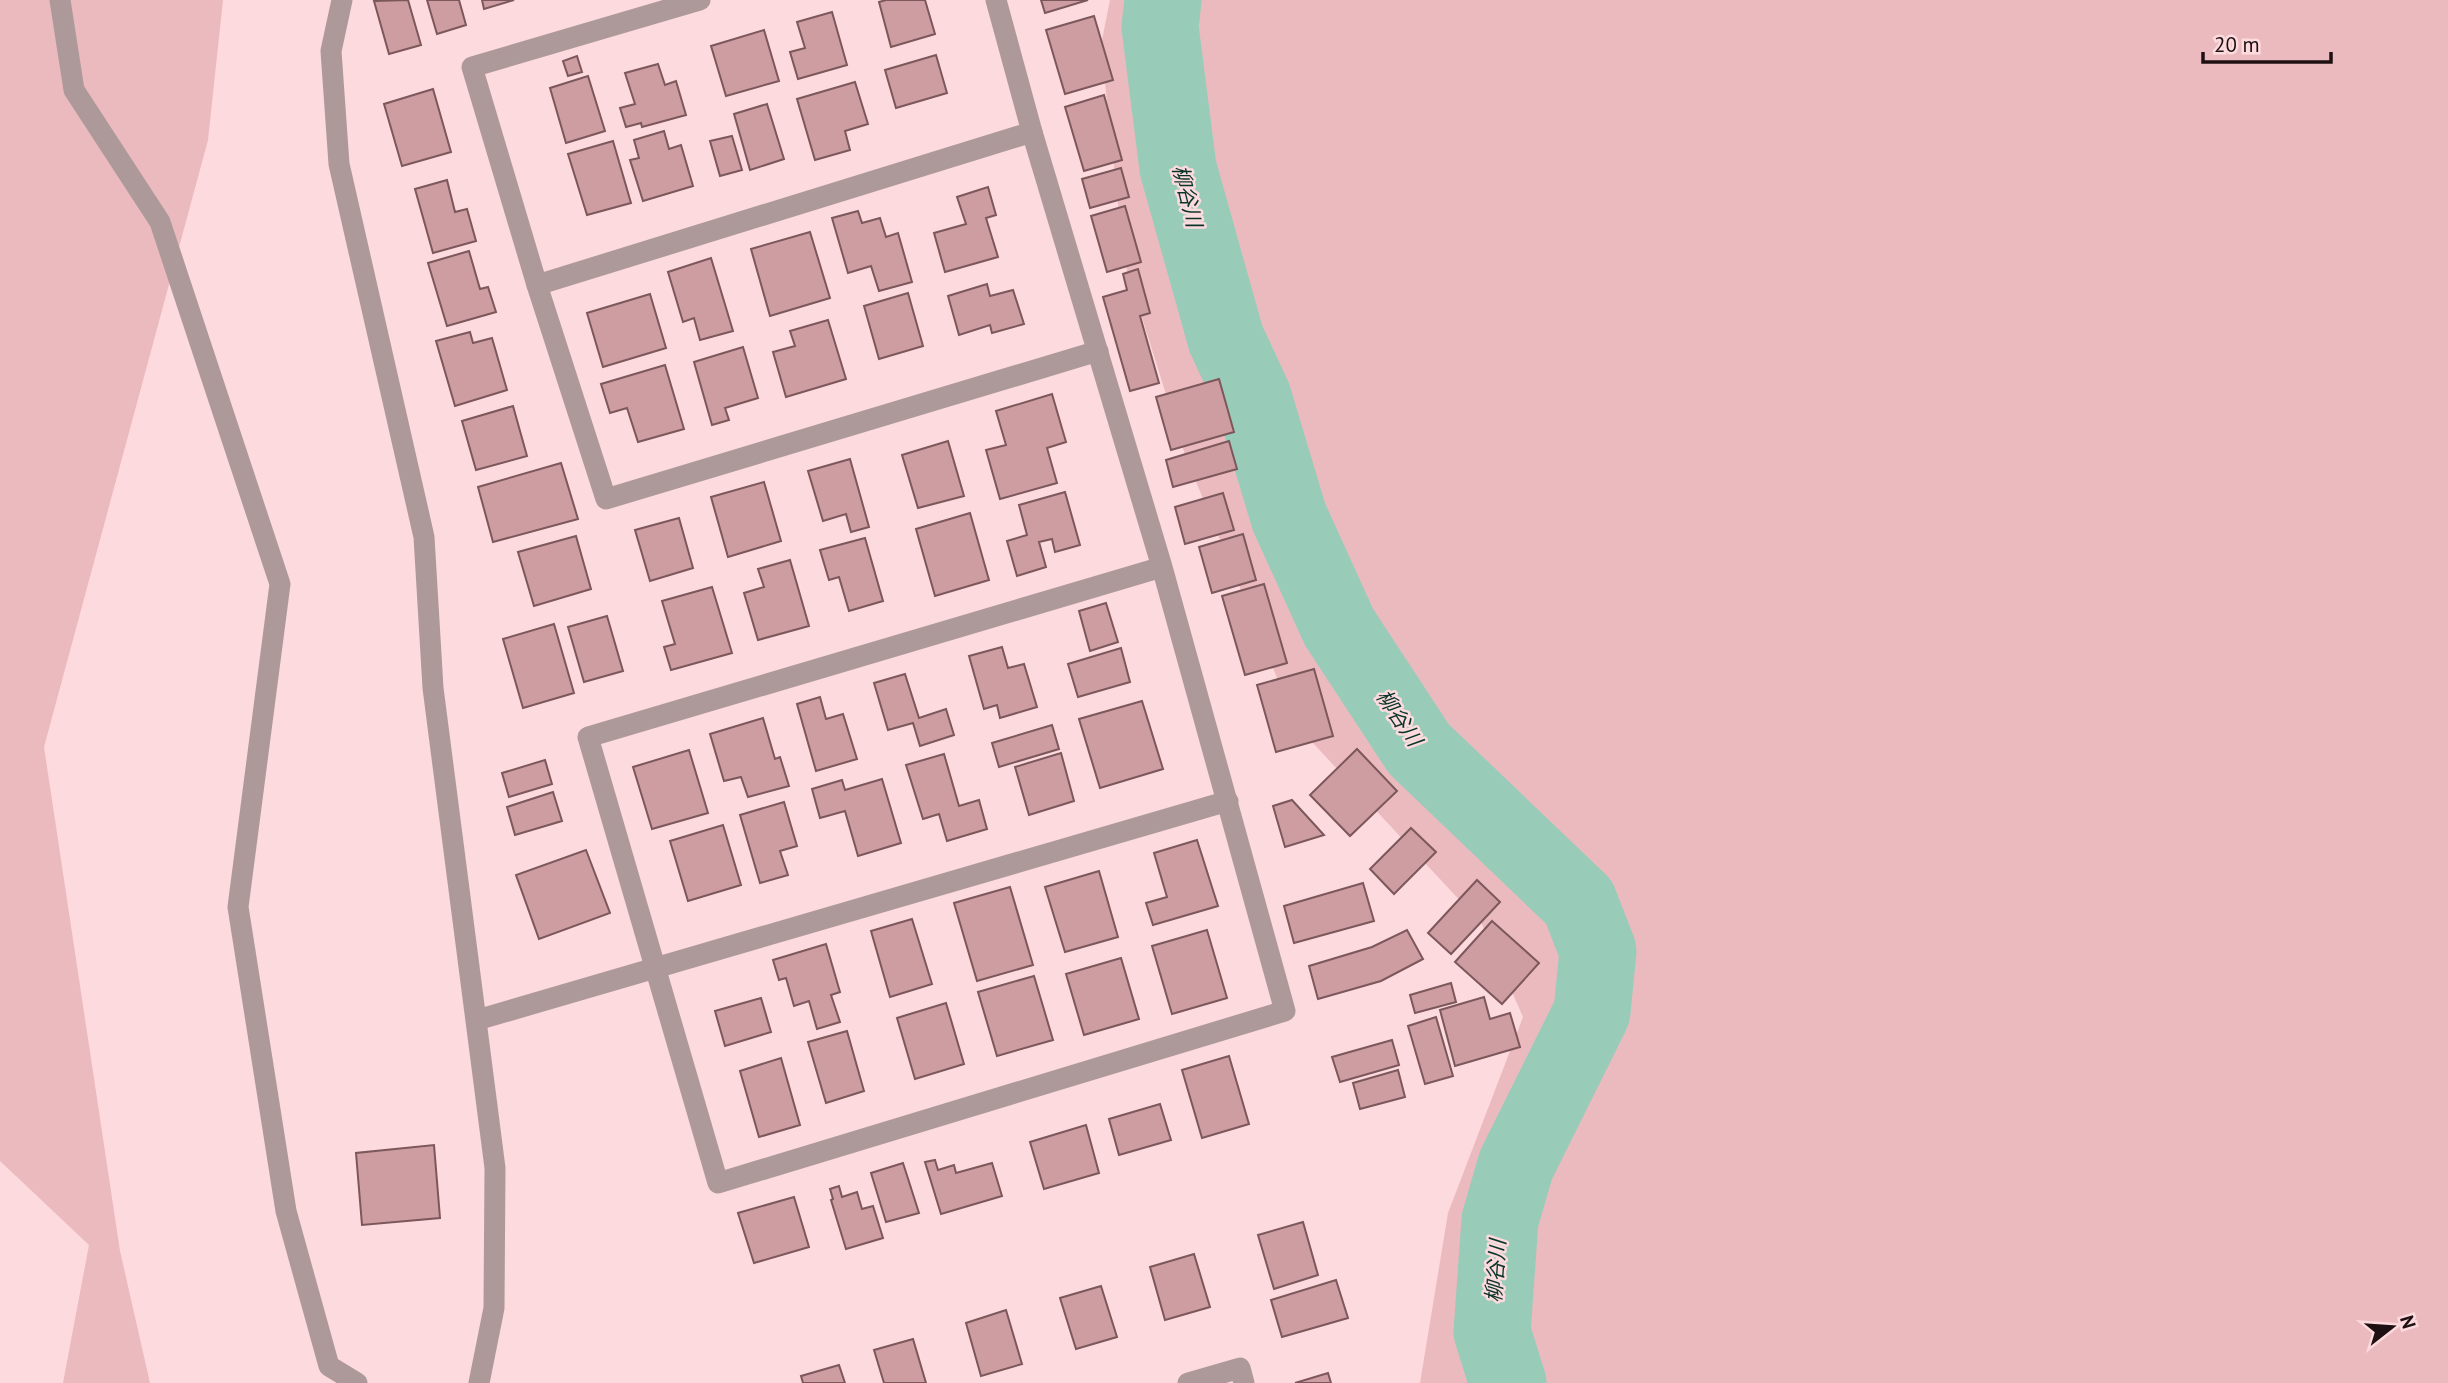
<svg xmlns="http://www.w3.org/2000/svg" width="2448" height="1383" font-family="'PT Sans','Noto Sans JP',sans-serif">
  <style>
    .green { fill: #ebbabf }
    .lines { fill: none; stroke-linecap: round; stroke-linejoin: round }
    .river { stroke: #99cbb9; stroke-width: 77 }
    .building { fill: #cd9da1; stroke: #7c575b; stroke-width: 2 }
    .minor { stroke: #ae999a; stroke-width: 21 }
    .tertiary { stroke: #ae999a; stroke-width: 21 }
    .labels { text-anchor: middle; stroke-width: 5; stroke-linejoin: round; paint-order: stroke }
    .water-label { font-size: 21px; font-style: italic; fill: #083529; stroke: #fddadd }
  </style>
  <rect width="100%" height="100%" fill="#fddadd"/>
  <g class="green">
    <polygon points="0,0 223,0 208,140 44,747 120,1251 150,1383 63,1383 89,1245 0,1161"/>
    <polygon points="1110,0 2448,0 2448,1383 1420,1383 1448,1213 1523,1017 1482,924 1297,726 1185,455 1124,260 1101,45"/>
  </g>
  <g class="lines">
    <polyline class="river" points="1163,0 1160,27 1178,168 1226,339 1253,397 1289,517 1339,627 1419,749 1579,902 1598,951 1592,1012 1516,1165 1500,1220 1492,1332 1508,1383"/>
  </g>
  <g class="building">
    <polygon points="408,0 421,45 389,54 374,1"/>
    <polygon points="427,0 459,0 466,25 437,34"/>
    <polygon points="482,0 514,0 484,9"/>
    <polygon points="886,0 925,0 935,34 891,47 879,2"/>
    <polygon points="1041,0 1088,0 1045,13"/>
    <polygon points="832,12 847,65 798,79 790,52 805,48 797,22"/>
    <polygon points="1094,16 1113,80 1065,94 1046,30"/>
    <polygon points="764,30 779,81 726,96 711,46"/>
    <polygon points="936,55 947,93 896,108 885,70"/>
    <polygon points="577,56 582,72 568,76 563,61"/>
    <polygon points="658,64 665,85 676,81 686,115 642,127 641,123 626,127 620,108 635,104 625,73"/>
    <polygon points="588,76 605,131 566,143 550,88"/>
    <polygon points="855,82 868,124 845,131 850,150 815,160 797,99"/>
    <polygon points="433,89 451,152 402,166 384,104"/>
    <polygon points="1104,95 1122,160 1084,171 1065,107"/>
    <polygon points="767,104 784,159 750,170 734,114"/>
    <polygon points="664,131 669,149 681,145 693,186 643,201 630,160 639,158 634,140"/>
    <polygon points="732,136 742,170 720,176 710,141"/>
    <polygon points="613,141 631,203 587,215 568,154"/>
    <polygon points="1121,168 1129,197 1090,208 1082,179"/>
    <polygon points="447,180 455,212 467,209 476,241 433,253 415,189"/>
    <polygon points="988,187 996,215 986,218 998,257 945,272 934,233 966,224 957,197"/>
    <polygon points="1125,206 1141,262 1107,272 1091,216"/>
    <polygon points="858,211 862,223 880,218 886,237 898,233 912,282 879,291 871,266 848,273 832,218"/>
    <polygon points="810,232 830,298 770,316 751,249"/>
    <polygon points="469,251 480,289 488,287 496,312 447,326 428,263"/>
    <polygon points="711,258 733,331 700,340 694,318 683,322 668,272"/>
    <polygon points="1138,269 1150,313 1140,316 1159,383 1130,391 1103,297 1127,290 1123,274"/>
    <polygon points="987,284 990,296 1013,290 1024,324 992,333 990,325 959,335 948,296"/>
    <polygon points="908,293 923,346 879,359 864,306"/>
    <polygon points="650,294 666,348 603,367 587,313"/>
    <polygon points="828,320 846,379 786,397 773,352 795,346 790,331"/>
    <polygon points="470,332 473,343 492,338 507,390 455,406 436,341"/>
    <polygon points="743,347 758,398 725,408 729,420 712,425 694,362"/>
    <polygon points="665,365 684,429 638,442 627,408 610,413 601,384"/>
    <polygon points="1219,379 1234,432 1171,450 1156,397"/>
    <polygon points="1052,394 1066,442 1047,448 1057,483 1000,499 986,450 1006,445 996,411"/>
    <polygon points="513,406 527,456 476,470 462,421"/>
    <polygon points="948,441 964,496 918,508 902,455"/>
    <polygon points="1229,441 1237,469 1173,487 1166,460"/>
    <polygon points="850,459 869,527 851,532 846,514 823,521 808,471"/>
    <polygon points="561,463 578,519 493,542 478,487"/>
    <polygon points="764,482 781,541 728,557 711,497"/>
    <polygon points="1065,492 1080,545 1055,552 1052,539 1039,542 1046,567 1017,576 1007,541 1027,535 1019,505"/>
    <polygon points="1223,493 1234,530 1185,544 1175,507"/>
    <polygon points="970,513 989,580 935,596 916,529"/>
    <polygon points="679,518 693,568 650,581 635,530"/>
    <polygon points="1243,534 1256,580 1212,593 1199,547"/>
    <polygon points="576,536 591,589 534,606 518,552"/>
    <polygon points="865,538 883,601 849,611 839,577 829,580 820,550"/>
    <polygon points="790,560 809,626 758,640 744,593 764,587 758,569"/>
    <polygon points="1264,584 1287,663 1245,675 1222,596"/>
    <polygon points="712,587 732,653 671,670 664,647 675,644 662,601"/>
    <polygon points="1106,603 1118,642 1090,651 1079,611"/>
    <polygon points="607,616 623,671 584,682 568,627"/>
    <polygon points="554,624 574,693 523,708 503,639"/>
    <polygon points="1002,647 1008,668 1024,664 1037,707 1000,718 997,705 984,709 969,656"/>
    <polygon points="1121,648 1130,682 1078,697 1068,664"/>
    <polygon points="1314,669 1333,736 1276,752 1257,685"/>
    <polygon points="905,674 919,718 946,709 954,735 920,746 913,723 888,730 874,683"/>
    <polygon points="820,697 826,719 843,714 857,759 816,771 797,704"/>
    <polygon points="1142,701 1163,769 1100,788 1079,719"/>
    <polygon points="763,718 775,759 780,757 789,786 748,797 741,777 724,781 710,734"/>
    <polygon points="1052,725 1059,749 999,767 992,743"/>
    <polygon points="1357,749 1397,791 1350,836 1310,795"/>
    <polygon points="689,750 708,813 652,829 633,767"/>
    <polygon points="1061,753 1074,801 1029,815 1015,767"/>
    <polygon points="944,754 959,806 979,800 987,829 947,841 939,814 923,819 906,765"/>
    <polygon points="545,760 552,784 509,797 502,773"/>
    <polygon points="882,779 901,843 858,856 845,811 820,818 812,789 842,780 845,790"/>
    <polygon points="553,792 562,821 515,835 507,807"/>
    <polygon points="1292,800 1324,835 1285,847 1273,806"/>
    <polygon points="784,802 797,846 780,851 788,875 760,883 740,815"/>
    <polygon points="723,825 741,885 688,901 670,841"/>
    <polygon points="1411,828 1436,852 1394,894 1370,869"/>
    <polygon points="1197,840 1218,906 1153,925 1146,903 1167,897 1154,853"/>
    <polygon points="586,850 610,913 539,939 516,875"/>
    <polygon points="1099,871 1118,937 1065,952 1045,887"/>
    <polygon points="1477,880 1500,902 1451,954 1428,933"/>
    <polygon points="1363,883 1374,921 1294,943 1284,906"/>
    <polygon points="1010,887 1033,965 977,981 954,903"/>
    <polygon points="912,919 932,984 890,997 871,931"/>
    <polygon points="1492,921 1539,963 1502,1004 1455,962"/>
    <polygon points="1207,930 1227,998 1172,1014 1152,946"/>
    <polygon points="1407,930 1423,959 1381,981 1318,999 1309,966 1372,947"/>
    <polygon points="826,944 840,992 831,995 840,1022 817,1029 809,1001 794,1006 786,978 779,980 773,960"/>
    <polygon points="1121,958 1139,1019 1084,1035 1066,974"/>
    <polygon points="1034,976 1053,1040 997,1056 978,992"/>
    <polygon points="1451,983 1456,1002 1415,1013 1410,995"/>
    <polygon points="1484,997 1490,1019 1510,1013 1520,1047 1455,1066 1440,1010"/>
    <polygon points="761,998 771,1032 725,1046 715,1011"/>
    <polygon points="946,1003 964,1064 915,1079 897,1018"/>
    <polygon points="1436,1017 1453,1076 1425,1084 1408,1026"/>
    <polygon points="847,1031 864,1091 826,1103 808,1042"/>
    <polygon points="1392,1040 1399,1065 1340,1082 1332,1057"/>
    <polygon points="1229,1056 1249,1124 1202,1138 1182,1070"/>
    <polygon points="781,1058 800,1125 759,1137 740,1071"/>
    <polygon points="1398,1070 1405,1097 1360,1109 1353,1083"/>
    <polygon points="1160,1104 1171,1140 1119,1155 1109,1119"/>
    <polygon points="1086,1125 1099,1173 1044,1189 1030,1142"/>
    <polygon points="434,1145 440,1218 362,1225 356,1153"/>
    <polygon points="935,1160 938,1170 954,1165 956,1173 992,1163 1002,1196 941,1214 925,1162"/>
    <polygon points="903,1163 919,1213 886,1222 871,1173"/>
    <polygon points="839,1186 842,1197 857,1192 862,1209 873,1206 883,1238 846,1249 831,1200 833,1199 830,1189"/>
    <polygon points="794,1197 809,1247 754,1263 738,1213"/>
    <polygon points="1303,1222 1318,1275 1274,1289 1258,1235"/>
    <polygon points="1194,1254 1210,1307 1165,1320 1150,1267"/>
    <polygon points="1336,1280 1348,1318 1282,1337 1271,1300"/>
    <polygon points="1101,1286 1117,1337 1076,1349 1060,1298"/>
    <polygon points="1006,1310 1022,1364 981,1376 966,1323"/>
    <polygon points="913,1339 926,1383 884,1383 874,1350"/>
    <polygon points="839,1365 845,1383 803,1383 801,1376"/>
    <polygon points="1328,1373 1331,1383 1295,1383"/>
  </g>
  <g class="lines">
    <g class="minor">
      <polyline points="342,0 331,51 339,164 424,537 433,688 495,1168 494,1308 479,1383"/>
      <polyline points="700,0 472,67 537,285 606,499 1098,351"/>
      <polyline points="996,0 1032,132 1162,567 1285,1011 718,1183 588,737 1162,567"/>
      <polyline points="537,285 1032,132"/>
      <polyline points="477,1020 1228,801"/>
      <polyline points="1188,1383 1240,1368 1244,1383"/>
    </g>
    <polyline class="tertiary" points="60,0 74,90 160,222 280,584 238,907 286,1211 329,1366 357,1383"/>
  </g>
  <g class="labels">
    <g class="water-label">
      <text transform="translate(1187 196) rotate(76)" y="7">柳谷川</text>
      <text transform="translate(1399 718) rotate(56)" y="7">柳谷川</text>
      <text transform="translate(1496 1271) rotate(-86)" y="7">柳谷川</text>
    </g>
  </g>
  <g transform="translate(2392 1327) rotate(73)" stroke="#fddadd" stroke-width="5" paint-order="stroke">
  <path d="M0-5L12 26L0 18L-12 26Z" fill="#1e1012"/>
  <text y="-10" font-size="19" font-weight="bold" text-anchor="middle" fill="#1e1012">N</text>
  </g>
  <path d="M2203 52v10h128v-10" fill="none" stroke="#1e1012" stroke-width="3.5"/>
  <text x="2214" y="52" font-size="21" fill="#1e1012" stroke="#fddadd" stroke-width="5" paint-order="stroke">20 m</text>
</svg>
